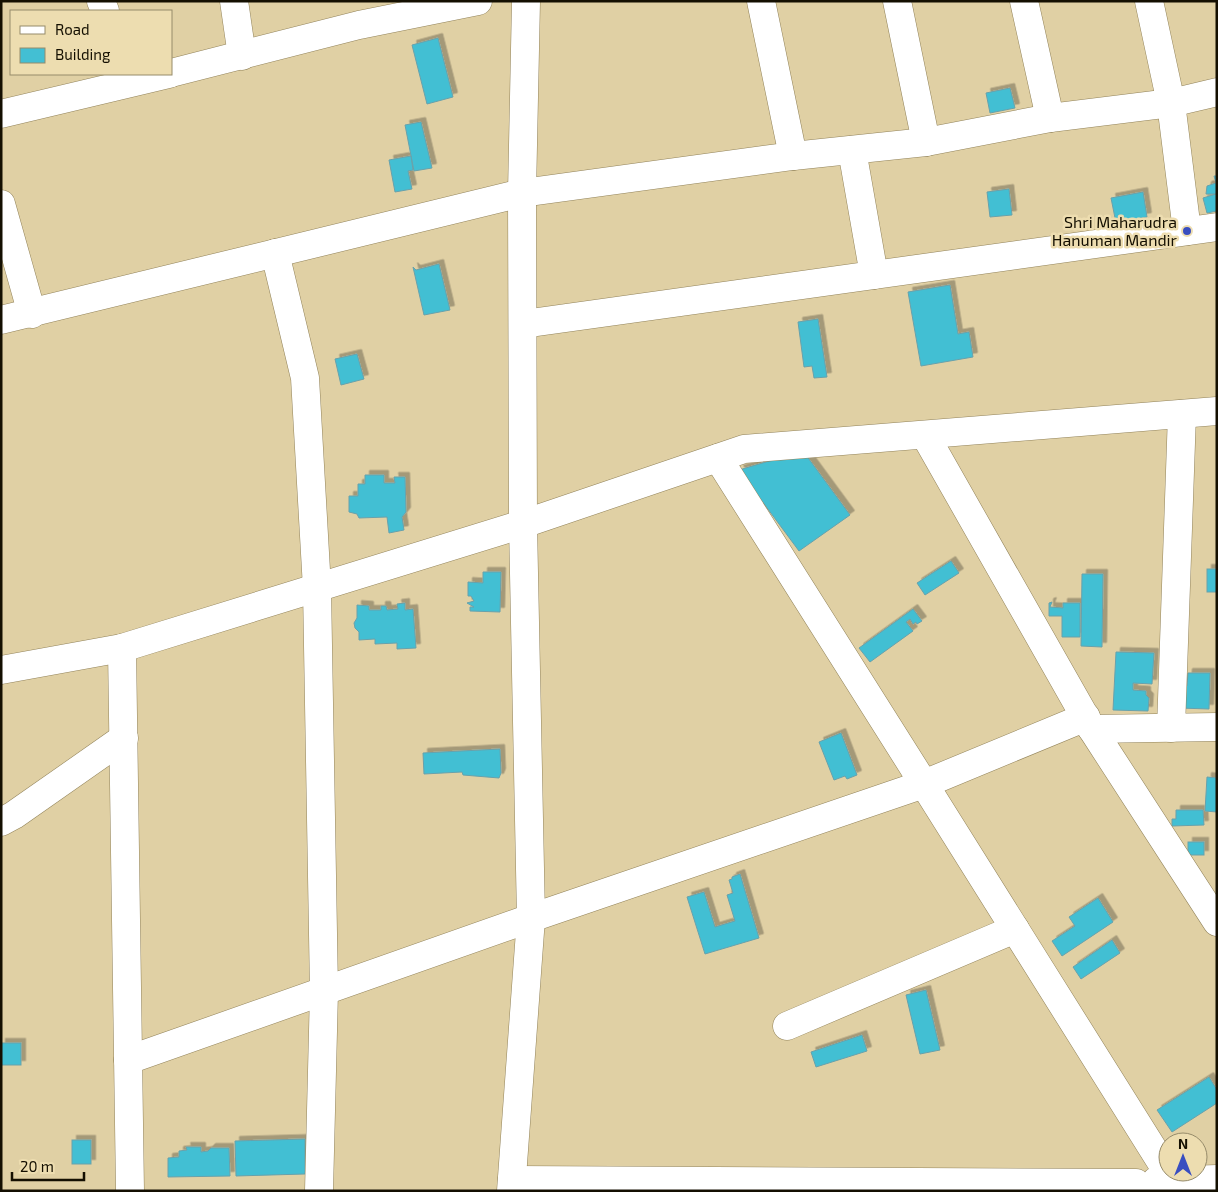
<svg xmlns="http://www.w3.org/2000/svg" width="1218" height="1192" font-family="'Exo 2',sans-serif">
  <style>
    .building { fill: #43bfd3; stroke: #68a1ab; filter: url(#shadow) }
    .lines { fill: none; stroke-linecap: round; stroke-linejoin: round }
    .street-casing { stroke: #92835a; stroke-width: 29 }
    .street { stroke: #fff; stroke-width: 28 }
    .poi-dot { fill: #394ec0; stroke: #edddb0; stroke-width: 2 }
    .labels { text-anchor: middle; stroke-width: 5; stroke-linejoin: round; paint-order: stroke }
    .poi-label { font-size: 16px; fill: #140f01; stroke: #edddb0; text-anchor: end }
  </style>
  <defs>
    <filter id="shadow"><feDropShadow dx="4.5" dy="-4.5" stdDeviation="0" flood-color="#0004"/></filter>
  </defs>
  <rect width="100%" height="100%" fill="#e0d0a4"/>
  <g class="building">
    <polygon points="438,38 453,97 427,104 412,45"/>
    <polygon points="1010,88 1015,108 990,113 986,93"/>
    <polygon points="421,122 432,168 414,171 405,125"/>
    <polygon points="411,156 413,170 408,171 412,189 395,192 389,160"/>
    <polygon points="1214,176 1217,176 1217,211 1207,213 1203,198 1216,194 1206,194 1207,186 1216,183"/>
    <polygon points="1009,189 1012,215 990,217 987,192"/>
    <polygon points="1143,192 1147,217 1116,223 1111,198"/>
    <polygon points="439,264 450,310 424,315 413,267 416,270"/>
    <polygon points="950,285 958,334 969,332 973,357 921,366 908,292"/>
    <polygon points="818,319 827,377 814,378 812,366 804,367 798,322"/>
    <polygon points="357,354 364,379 341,385 335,359"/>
    <polygon points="803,451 850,515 799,551 739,470"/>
    <polygon points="365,475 384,475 384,483 395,483 394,477 405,477 406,512 402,517 404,530 389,533 387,517 359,518 357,514 349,512 349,496 358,496 358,484 365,484"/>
    <polygon points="951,561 959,573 925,595 917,583"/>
    <rect x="1207" y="569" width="10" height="23"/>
    <polygon points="483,572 501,572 500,612 470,611 470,607 474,607 467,603 474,601 471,596 468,596 468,582 483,583"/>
    <polygon points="1082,574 1103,574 1102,647 1081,646"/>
    <polygon points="1052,602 1050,607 1063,608 1063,603 1080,603 1080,637 1062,637 1062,616 1049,616 1049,603"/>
    <polygon points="405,603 405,610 413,609 416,648 397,649 397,643 375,644 375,639 359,640 359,632 355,628 354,623 357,618 357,605 369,606 369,610 381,610 381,606 386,606 387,610 398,609 397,604"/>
    <polygon points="913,609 922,621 917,624 916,622 913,624 910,619 906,622 913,631 870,662 859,648"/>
    <polygon points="1116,652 1154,653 1152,684 1133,683 1133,690 1146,691 1146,695 1149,698 1148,711 1113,710"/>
    <polygon points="1188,673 1210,673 1209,709 1179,708 1184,688 1187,686"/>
    <polygon points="841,733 857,775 847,779 845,776 834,780 819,742"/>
    <polygon points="500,749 501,773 499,778 463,775 462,772 424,774 423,753"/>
    <polygon points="1207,777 1217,778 1217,812 1205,811"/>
    <polygon points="1176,810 1203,810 1204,825 1172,826 1172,819 1176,819"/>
    <rect x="1188" y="842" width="16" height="13"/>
    <polygon points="740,874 759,938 705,954 687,897 704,892 715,927 735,921 727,895 733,893 729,880 732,879 732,877"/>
    <polygon points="1098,898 1113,922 1062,956 1052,941 1075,926 1069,917"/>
    <polygon points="1112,940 1120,953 1081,979 1073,967"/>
    <polygon points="926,990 940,1050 920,1054 906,995"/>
    <polygon points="862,1035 867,1051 816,1067 811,1052"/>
    <rect x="1" y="1043" width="20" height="22"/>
    <polygon points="1209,1077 1217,1090 1217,1103 1172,1132 1157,1110"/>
    <polygon points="305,1139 305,1174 236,1176 235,1141"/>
    <rect x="72" y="1140" width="19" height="24"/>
    <polygon points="186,1147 201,1147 201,1152 208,1151 211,1148 229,1148 230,1176 168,1177 168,1158 179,1157 179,1151 187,1150"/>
  </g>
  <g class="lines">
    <defs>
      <g id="street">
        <polyline points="101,1 105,11"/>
        <polyline points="234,1 242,56"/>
        <polyline points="761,1 793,156"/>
        <polyline points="897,1 926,142"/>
        <polyline points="1024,1 1050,118"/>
        <polyline points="1149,1 1171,103 1187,231"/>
        <polyline points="171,73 359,25 478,1"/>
        <polyline points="1,114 169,74"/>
        <polyline points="852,150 874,275"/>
        <polyline points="1,204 32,314"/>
        <polyline points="275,253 305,378 317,588 324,991 319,1191"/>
        <polyline points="1,320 522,193 793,156 926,142 1050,118 1171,103 1217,92"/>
        <polyline points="523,324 1217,227"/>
        <polyline points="925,435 1092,729 1217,922"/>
        <polyline points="1,670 122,648"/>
        <polyline points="1086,717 924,784 1173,1181"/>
        <polyline points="1171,728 1182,414"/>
        <polyline points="1092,729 1217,727"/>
        <polyline points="1,822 14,815 124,738"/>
        <polyline points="787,1026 1015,929"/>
        <polyline points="128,1060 531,918 924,784 718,458"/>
        <polyline points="512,1180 1136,1183"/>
        <polyline points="1156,1181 1217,1179"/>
        <polyline points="130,1191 122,648 523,524 744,449 1217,411"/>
        <polyline points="511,1191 531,918 523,524 522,193 526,1"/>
      </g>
    </defs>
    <use href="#street" class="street-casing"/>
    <use href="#street" class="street"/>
  </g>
  <circle class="poi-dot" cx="1187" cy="231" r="5"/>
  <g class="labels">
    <g class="poi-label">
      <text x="1177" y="228">Shri Maharudra<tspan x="1177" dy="18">Hanuman Mandir</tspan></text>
    </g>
  </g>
  <rect width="1218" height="1192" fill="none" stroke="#140f01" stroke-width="5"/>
  <rect x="10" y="10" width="162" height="65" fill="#edddb0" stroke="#968b6a"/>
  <rect x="20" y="26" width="25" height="8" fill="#ffffff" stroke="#968b6a"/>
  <text x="55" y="35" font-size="15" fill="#140f01">Road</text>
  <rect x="20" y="48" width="25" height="15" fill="#43bfd3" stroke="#968b6a"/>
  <text x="55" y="60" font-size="15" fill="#140f01">Building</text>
  <g transform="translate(1183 1157)"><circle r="24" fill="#edddb0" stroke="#968b6a"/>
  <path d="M0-4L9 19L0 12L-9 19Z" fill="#394ec0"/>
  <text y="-8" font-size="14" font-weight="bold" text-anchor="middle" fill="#140f01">N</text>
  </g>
  <path d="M12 1172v8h72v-8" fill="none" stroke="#140f01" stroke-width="2.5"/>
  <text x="20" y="1172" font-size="15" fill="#140f01" stroke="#edddb0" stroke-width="4" paint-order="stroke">20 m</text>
</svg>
